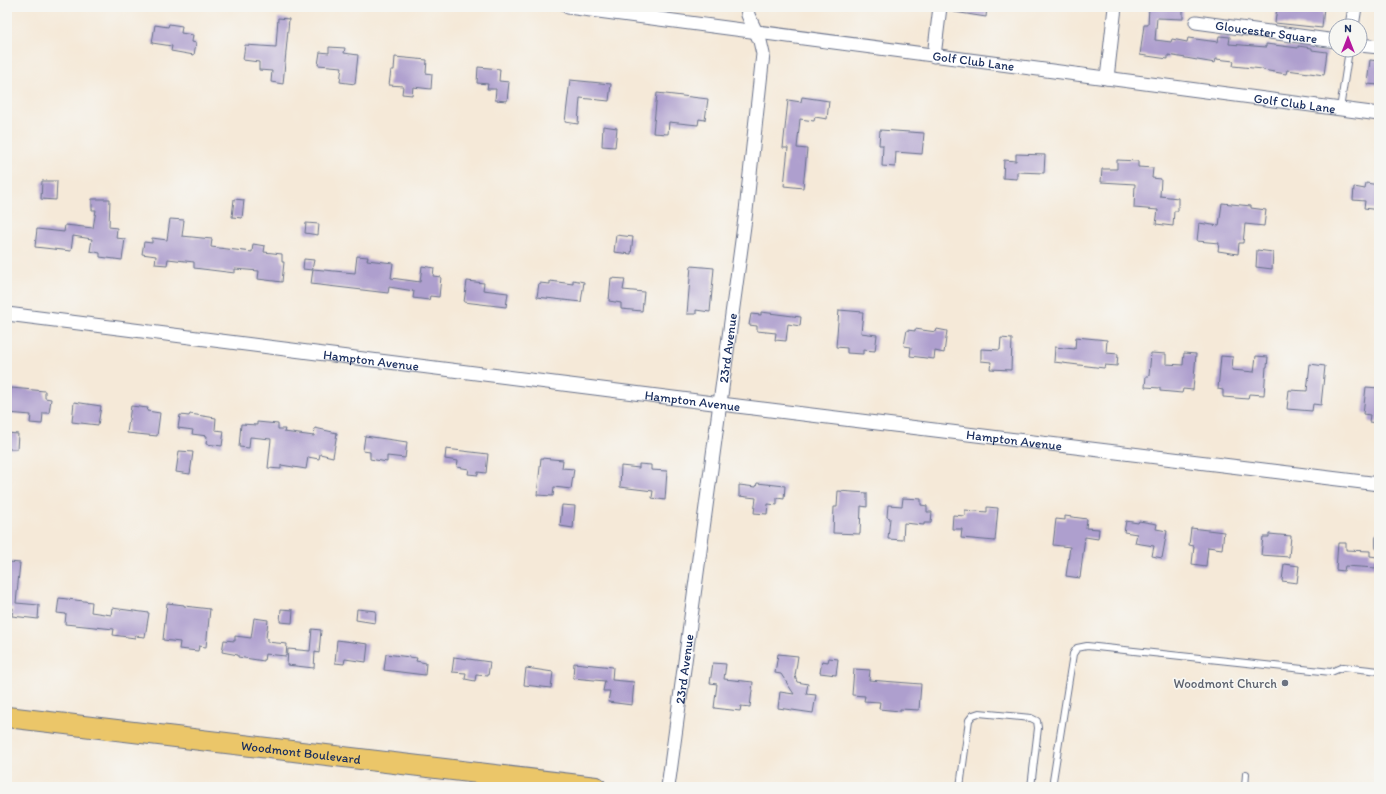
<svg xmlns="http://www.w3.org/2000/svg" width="1386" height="794" font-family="Itim,sans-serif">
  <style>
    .building { fill: #ae9fce }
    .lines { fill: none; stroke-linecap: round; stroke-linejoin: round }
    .service-casing { stroke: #677089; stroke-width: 8 }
    .minor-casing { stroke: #677089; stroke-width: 15 }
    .primary-casing { stroke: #677089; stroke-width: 22 }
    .service { stroke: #fff; stroke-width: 6 }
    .minor { stroke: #fff; stroke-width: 13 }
    .primary { stroke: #ebc669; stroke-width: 20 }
    .worship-dot { fill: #6b7280; stroke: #f6f6f2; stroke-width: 1.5 }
    .labels { text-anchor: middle; stroke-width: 3.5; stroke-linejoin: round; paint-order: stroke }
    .street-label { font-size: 13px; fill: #1b2f5e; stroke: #f6f6f2 }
    .worship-label { font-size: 13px; fill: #5b616d; stroke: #f6f6f2; text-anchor: end }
  </style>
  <rect width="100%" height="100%" fill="#f6f6f2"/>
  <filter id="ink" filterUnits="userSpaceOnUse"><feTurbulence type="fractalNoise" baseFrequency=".025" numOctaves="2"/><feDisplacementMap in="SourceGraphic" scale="8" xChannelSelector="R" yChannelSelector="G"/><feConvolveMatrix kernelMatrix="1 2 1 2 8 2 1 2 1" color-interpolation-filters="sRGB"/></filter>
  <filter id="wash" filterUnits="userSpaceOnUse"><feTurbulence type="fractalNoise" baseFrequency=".012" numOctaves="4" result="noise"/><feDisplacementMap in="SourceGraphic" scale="16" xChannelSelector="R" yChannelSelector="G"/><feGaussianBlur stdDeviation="0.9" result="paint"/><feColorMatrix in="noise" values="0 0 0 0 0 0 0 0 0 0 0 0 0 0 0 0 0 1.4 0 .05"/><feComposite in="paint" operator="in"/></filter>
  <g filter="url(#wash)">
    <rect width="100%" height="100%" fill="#f5e9d8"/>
    <g id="blocks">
      <g class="building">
        <polygon points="954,7 987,7 986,17 954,12"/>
        <polygon points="1149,7 1183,7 1183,19 1157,18 1155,40 1171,42 1172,39 1187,42 1188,38 1218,42 1219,36 1230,37 1229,44 1266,47 1266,44 1298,48 1298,46 1312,48 1312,50 1327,52 1324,75 1287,70 1286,74 1263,70 1263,69 1233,66 1234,61 1216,59 1215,63 1168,55 1168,59 1140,55 1144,25 1148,25"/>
        <polygon points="1277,7 1324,7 1322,28 1275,23"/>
        <polygon points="278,18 289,19 283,84 271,82 272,71 259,70 259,62 243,60 245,45 276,47"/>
        <polygon points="169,24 182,26 181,33 193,35 192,42 196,43 194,55 171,51 172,46 152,43 155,25 168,27"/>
        <polygon points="329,47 345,48 344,53 358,55 355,84 340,82 342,67 318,65 320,52 329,53"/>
        <polygon points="395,57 427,60 426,73 432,74 431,89 413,87 412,95 402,94 403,86 389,85 391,70 394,70"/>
        <polygon points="1370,60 1379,61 1379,85 1367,84"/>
        <polygon points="478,67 500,69 499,81 509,82 507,101 495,100 496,89 487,89 488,84 477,83"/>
        <polygon points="570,80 611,84 609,101 580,98 578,124 565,122"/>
        <polygon points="657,93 708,99 705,120 699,119 698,125 669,122 668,134 653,133"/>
        <polygon points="802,97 829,101 827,119 815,117 814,121 800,119 797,148 807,149 803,188 784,186 788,148 783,148 788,100 801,102"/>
        <polygon points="603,126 617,128 615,147 602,146"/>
        <polygon points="880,130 924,133 922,154 896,152 895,167 882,166 883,145 879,145"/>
        <polygon points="1016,154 1045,155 1044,173 1017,172 1017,179 1003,178 1004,160 1016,161"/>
        <polygon points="1117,160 1138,161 1138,167 1153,168 1152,178 1161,179 1160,196 1178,198 1178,211 1174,211 1173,226 1156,224 1158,210 1134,208 1135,184 1101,182 1102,169 1117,169"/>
        <polygon points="42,181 57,181 56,200 41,199"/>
        <polygon points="1366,183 1379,185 1379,210 1364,208 1365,201 1353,200 1354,187 1365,189"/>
        <polygon points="92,199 110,199 109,227 117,228 116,238 125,239 122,260 100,257 100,253 90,251 92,239 73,236 71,251 35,247 37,229 64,232 65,225 93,228 96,210 92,210"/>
        <polygon points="234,199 244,200 242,218 232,217"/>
        <polygon points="1222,203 1251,206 1251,208 1266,210 1264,226 1245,224 1243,243 1239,243 1238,254 1218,251 1219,243 1197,241 1199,223 1219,226"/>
        <polygon points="170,219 184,220 182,236 212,239 211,247 252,252 253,244 265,246 264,252 282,254 282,262 284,262 282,282 258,279 259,271 235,269 235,273 194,268 194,262 168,259 167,265 155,264 156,256 142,254 144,242 152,243 152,238 167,240"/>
        <polygon points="306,223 319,224 318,235 305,233"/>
        <polygon points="616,235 633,237 631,254 614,252"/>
        <polygon points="1257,250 1273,252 1272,269 1256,267"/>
        <polygon points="357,256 368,257 367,260 393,263 391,278 420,282 422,266 434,268 433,276 441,277 439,297 430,296 429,300 413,298 414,291 389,287 388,293 311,284 313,269 355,273"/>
        <polygon points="304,259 314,260 312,270 303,269"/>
        <polygon points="691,266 714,268 710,312 696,310 696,314 687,314"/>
        <polygon points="611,278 625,279 623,290 644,292 642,311 621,309 621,303 609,301"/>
        <polygon points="573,280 584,282 581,302 537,297 539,283 550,284 550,281 573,284"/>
        <polygon points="467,281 484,283 483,290 508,293 506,307 464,302"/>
        <polygon points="839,310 863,312 861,333 877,335 875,351 863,350 863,354 847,353 847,348 836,347"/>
        <polygon points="761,312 801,317 800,326 788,324 786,341 775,340 776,333 757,331 757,326 749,325 751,314 761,315"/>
        <polygon points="915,329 936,332 937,329 947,331 944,353 935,351 934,359 910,356 911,347 904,346 907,330 915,331"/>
        <polygon points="1076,337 1107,340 1106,353 1118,354 1117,366 1105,365 1104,368 1054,362 1055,347 1075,349"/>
        <polygon points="1001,338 1012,339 1011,370 990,369 991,362 981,361 981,349 1000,350"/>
        <polygon points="1151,353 1166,354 1166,364 1183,365 1184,353 1196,354 1193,390 1183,389 1182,393 1160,391 1160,388 1145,387 1146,376 1149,376"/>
        <polygon points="1221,356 1233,357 1232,370 1254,372 1256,356 1268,357 1267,367 1266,367 1264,395 1249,394 1248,399 1223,397 1223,390 1218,389"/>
        <polygon points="1310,364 1325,366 1321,405 1313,404 1312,411 1287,409 1289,390 1307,391"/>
        <polygon points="1366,387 1379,388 1379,417 1377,423 1369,422 1370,415 1363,414"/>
        <polygon points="11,388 45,391 45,398 51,399 49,413 43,413 42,424 30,423 31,415 8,413"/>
        <polygon points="74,402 101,406 98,425 72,422"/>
        <polygon points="131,406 148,408 147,411 160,413 157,436 127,433"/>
        <polygon points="190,414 216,418 215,430 224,431 222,446 206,444 207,436 192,434 193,430 178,428 180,415 189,416"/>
        <polygon points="257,422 278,424 278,429 285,429 284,432 314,436 315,428 337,433 333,457 320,454 319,459 308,457 306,469 281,465 281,469 268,468 271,439 250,437 249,448 239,447 241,424 257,425"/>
        <polygon points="7,433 18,434 17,449 7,449"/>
        <polygon points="365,436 407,442 405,458 387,456 387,462 370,459 370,452 363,451"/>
        <polygon points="446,449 488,454 486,473 478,472 478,475 468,474 469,469 457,467 458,461 445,459"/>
        <polygon points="179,451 193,452 190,474 176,472"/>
        <polygon points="541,458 563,460 562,468 574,469 571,489 554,487 553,496 537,495"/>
        <polygon points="639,464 651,465 651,470 667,471 665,500 652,498 653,491 620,487 621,466 639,468"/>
        <polygon points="757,483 785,486 784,499 777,498 777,505 768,504 767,514 754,513 756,498 739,496 739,485 756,487"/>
        <polygon points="838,491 867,493 867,507 861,506 860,534 833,533 834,507 837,507"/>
        <polygon points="903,498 921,499 921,505 927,506 927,512 932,512 931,523 924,523 924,525 904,523 903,540 888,539 890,518 887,517 888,505 902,506"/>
        <polygon points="562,505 575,506 573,528 560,526"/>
        <polygon points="987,507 998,508 995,541 961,538 962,529 952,529 953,515 965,516 965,510 987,512"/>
        <polygon points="1065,516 1087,519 1086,528 1099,529 1098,539 1085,537 1080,578 1066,576 1070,547 1053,545 1056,519 1065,520"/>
        <polygon points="1126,521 1138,523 1139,521 1157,524 1156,529 1167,531 1162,558 1152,556 1154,546 1135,543 1137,534 1124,532"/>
        <polygon points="1191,528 1224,532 1222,549 1208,547 1206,566 1192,564 1194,546 1189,545"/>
        <polygon points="1269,534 1291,536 1289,557 1261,555 1263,537 1269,537"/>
        <polygon points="1338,543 1346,543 1346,550 1370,551 1370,556 1377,557 1376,568 1345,566 1344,571 1336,570"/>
        <polygon points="9,562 20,563 16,603 39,605 38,619 12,616 13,608 7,607 7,579"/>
        <polygon points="1284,564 1299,566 1297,583 1282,581"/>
        <polygon points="59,598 92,602 91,612 111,615 112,608 149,613 145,637 135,636 135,638 113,635 114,629 65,624 66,614 57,613"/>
        <polygon points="167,603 184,605 184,606 210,609 206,647 199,646 198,651 179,649 180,642 163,640"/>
        <polygon points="281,609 293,610 292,623 280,622"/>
        <polygon points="357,609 376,611 375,623 356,620"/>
        <polygon points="254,618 268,620 266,638 267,638 267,642 287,644 286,656 265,654 264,661 238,657 238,655 222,652 224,640 235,641 235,636 251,638"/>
        <polygon points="312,629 321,630 319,653 315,652 314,668 287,665 288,649 310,651"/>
        <polygon points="337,640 368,644 366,662 345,659 344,664 335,663"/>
        <polygon points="386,654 417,658 416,661 426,663 425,675 384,670"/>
        <polygon points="778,654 798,656 795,676 797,682 808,684 806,694 816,695 813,713 778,708 780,692 794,694 781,674 775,673"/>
        <polygon points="454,657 490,662 488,676 476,675 475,681 465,679 466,673 452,672"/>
        <polygon points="829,658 838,659 836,675 820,673 822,661 828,662"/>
        <polygon points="574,663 613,667 612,680 634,682 632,705 608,702 610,691 603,691 605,681 573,678"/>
        <polygon points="713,663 726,664 724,679 753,682 750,707 741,706 740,711 714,708 717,684 710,683"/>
        <polygon points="526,668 553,672 551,688 524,685"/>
        <polygon points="854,669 870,670 869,680 921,684 919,710 900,709 900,711 879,709 880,702 864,701 865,696 852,695"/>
      </g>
    </g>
  </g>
  <g filter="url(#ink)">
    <use href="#blocks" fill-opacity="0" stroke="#677089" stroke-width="1"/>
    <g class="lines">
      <defs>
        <g id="service">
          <polyline points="1340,109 1349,50"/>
          <polyline points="1379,539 1379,546"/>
          <polyline points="960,787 969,720 973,715 979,713 1031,718 1037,721 1038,728 1031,787"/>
          <polyline points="1052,787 1073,654 1077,648 1087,646 1331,672 1343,667 1379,671"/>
          <polyline points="1245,787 1246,774"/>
        </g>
        <g id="minor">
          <path id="s1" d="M568,7l811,107"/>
          <path id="s2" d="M1196,22l140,19"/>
          <polyline points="1352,26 1355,7"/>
          <polyline points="1360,45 1379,47"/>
          <polyline points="934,56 940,7"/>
          <polyline points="1107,78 1115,7"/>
          <path id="s3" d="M7,314l714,90 658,80"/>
          <path id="s4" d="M668,787l78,-576 17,-157 -3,-13 -12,-26 -1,-8"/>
        </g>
        <g id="primary">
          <path id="s5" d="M7,717l589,70"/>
        </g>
      </defs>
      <use href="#service" class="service-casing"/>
      <use href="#minor" class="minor-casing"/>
      <use href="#primary" class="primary-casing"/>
      <use href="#service" class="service"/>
      <use href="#minor" class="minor"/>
      <use href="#primary" class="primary"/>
    </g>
  </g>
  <circle class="worship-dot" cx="1285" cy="683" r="4"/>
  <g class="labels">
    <g class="street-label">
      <text dy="5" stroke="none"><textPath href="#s2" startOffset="71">Gloucester Square</textPath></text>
      <text dy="5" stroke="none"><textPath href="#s1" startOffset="409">Golf Club Lane</textPath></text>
      <text dy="5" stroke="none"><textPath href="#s1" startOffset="733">Golf Club Lane</textPath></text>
      <text dy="5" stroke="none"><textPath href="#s4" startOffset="443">23rd Avenue</textPath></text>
      <text dy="5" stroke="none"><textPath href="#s3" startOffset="367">Hampton Avenue</textPath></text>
      <text dy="5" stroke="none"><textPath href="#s3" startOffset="691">Hampton Avenue</textPath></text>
      <text dy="5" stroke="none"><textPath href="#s3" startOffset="1015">Hampton Avenue</textPath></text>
      <text dy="5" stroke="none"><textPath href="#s4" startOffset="119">23rd Avenue</textPath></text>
      <text dy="5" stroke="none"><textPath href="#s5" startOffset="296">Woodmont Boulevard</textPath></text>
    </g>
    <g class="worship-label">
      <text x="1277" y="688">Woodmont Church</text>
    </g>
  </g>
  <rect width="1386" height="794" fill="none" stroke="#f6f6f2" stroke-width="24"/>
  <g transform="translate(1348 38)"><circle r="19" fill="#f6f6f2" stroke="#9ea6b7"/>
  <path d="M0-3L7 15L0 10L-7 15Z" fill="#b5179e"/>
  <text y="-6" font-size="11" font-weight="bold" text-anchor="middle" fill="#1b2f5e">N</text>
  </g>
</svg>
